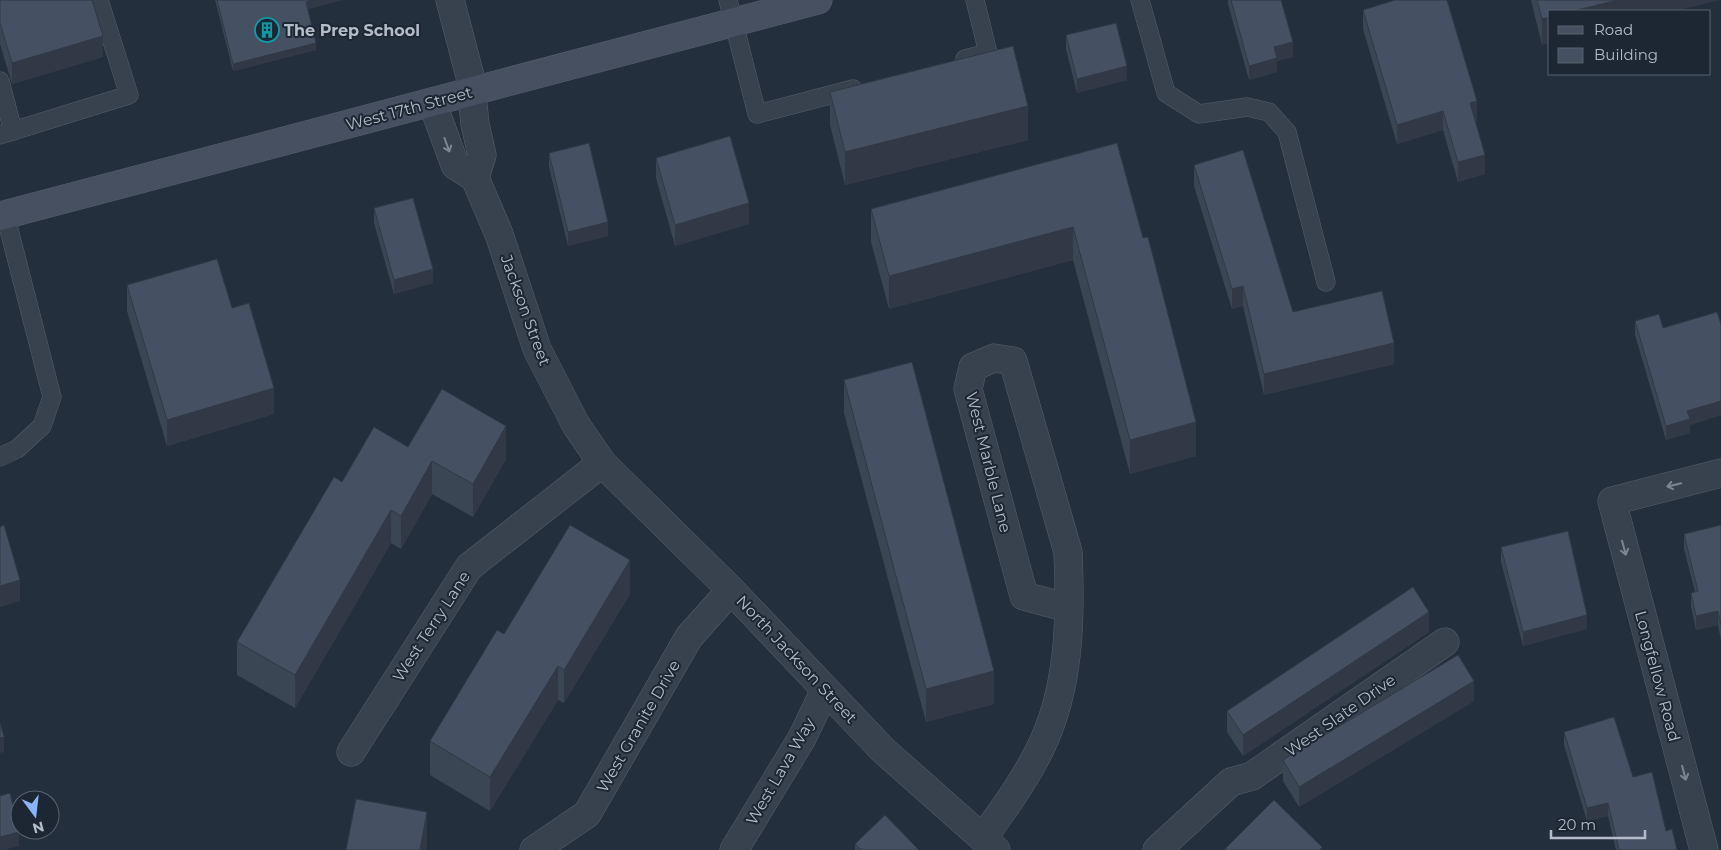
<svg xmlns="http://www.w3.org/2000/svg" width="1721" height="850" font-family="Montserrat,sans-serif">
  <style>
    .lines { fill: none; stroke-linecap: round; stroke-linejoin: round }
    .lane-casing { stroke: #565f6c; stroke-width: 19 }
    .street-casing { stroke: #565f6c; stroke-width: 29 }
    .secondary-casing { stroke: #565f6c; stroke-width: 29 }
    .lane { stroke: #38414e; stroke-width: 18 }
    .street { stroke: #38414e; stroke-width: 28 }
    .secondary { stroke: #465061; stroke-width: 28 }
    .wall { fill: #3b4654 }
    .shaded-wall { fill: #303945 }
    .building { fill: #455162; stroke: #303945 }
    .oneway { stroke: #7c8592 }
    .labels { text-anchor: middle; stroke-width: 4; stroke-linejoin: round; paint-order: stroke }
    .poi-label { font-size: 16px; font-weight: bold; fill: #b4bcc9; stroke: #1d2633; text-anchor: start }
    .street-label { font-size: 16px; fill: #b4bcc9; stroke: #1d2633 }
  </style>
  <rect width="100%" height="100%" fill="#242f3e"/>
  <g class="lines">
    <defs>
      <g id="lane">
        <polyline points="728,0 757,114 853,89"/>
        <polyline points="1140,0 1166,93 1199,114 1247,107 1269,112 1287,132 1326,282"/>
        <polyline points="965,59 988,53 975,0"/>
        <polyline points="0,81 13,131"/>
        <polyline points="0,135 129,95 99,0"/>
        <polyline points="0,457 17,449 42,426 52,397 5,214"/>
      </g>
      <g id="street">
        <polyline points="450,0 470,76 475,124 482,155 475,178"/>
        <polyline points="432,102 455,165 475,178 499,234 537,349 576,425 602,463 731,590 883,750 996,850"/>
        <polyline points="351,752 469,567 602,463"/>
        <path d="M983,838c20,-28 41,-57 56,-87 31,-61 32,-132 29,-199l-55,-191 -19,-3 -21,9 -5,22 56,207 44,12"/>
        <polyline points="534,850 587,814 689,637 731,590"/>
        <polyline points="734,850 802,738 825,690"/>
        <polyline points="1157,850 1231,782 1252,776 1445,642"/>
        <polyline points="1704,850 1612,501 1721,473"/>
      </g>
      <polyline id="secondary" points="0,216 818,0"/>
    </defs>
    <use href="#lane" class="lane-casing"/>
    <use href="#street" class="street-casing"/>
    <use href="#secondary" class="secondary-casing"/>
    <use href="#lane" class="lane"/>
    <use href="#street" class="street"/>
    <use href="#secondary" class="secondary"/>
  </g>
  <g class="wall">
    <polygon points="0,0 103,57 12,84 0,44"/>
    <polygon points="215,0 342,0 308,9 316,50 233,71"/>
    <polygon points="1228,0 1281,0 1293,57 1277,61 1277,72 1249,80 1228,4"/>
    <polygon points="1531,0 1719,0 1674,11 1550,11 1542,45"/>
    <polygon points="1363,10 1477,121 1475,121 1485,174 1458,182 1443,130 1397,144 1363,29"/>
    <polygon points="1066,35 1127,80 1077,93 1066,49"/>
    <polygon points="830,92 1028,140 845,185 830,125"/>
    <polygon points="1117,143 1143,238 1196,456 1130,474 1073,260 889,309 871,242 871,209"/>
    <polygon points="549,153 608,236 568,246 549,167"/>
    <polygon points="656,158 749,224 675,246 656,178"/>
    <polygon points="1194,165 1293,312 1394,364 1264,395 1243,306 1232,309 1194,186"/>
    <polygon points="374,208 433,283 394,294 374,223"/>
    <polygon points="127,285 232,308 274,414 167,446 127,311"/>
    <polygon points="1635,321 1663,328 1721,324 1721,415 1690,425 1690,433 1666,440 1635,335"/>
    <polygon points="844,380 994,704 926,722 844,413"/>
    <polygon points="408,447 506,459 473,517 432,494 401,549 391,543 295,708 237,675 237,642 342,482"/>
    <polygon points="1721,525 1721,640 1718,625 1696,630 1691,607 1691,593 1695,592 1684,549 1684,534"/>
    <polygon points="1501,547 1587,629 1523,646 1501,562"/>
    <polygon points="630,594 564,703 558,700 490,811 430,775 430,741 504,634"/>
    <polygon points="1429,632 1243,756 1227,732 1227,711"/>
    <polygon points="1474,701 1299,807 1283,781 1283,760"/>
    <polygon points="1564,732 1633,777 1677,850 1616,850 1608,816 1587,821 1564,745"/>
    <polygon points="855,844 919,850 855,850"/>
  </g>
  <g class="shaded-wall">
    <polygon points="313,0 342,0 306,9 306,2"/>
    <polygon points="1618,0 1719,0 1674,11 1573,11"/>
    <polygon points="1550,17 1550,43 1542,45 1542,19"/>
    <polygon points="103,36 103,57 12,84 12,63"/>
    <polygon points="1293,42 1293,57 1277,61 1277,72 1249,80 1249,66 1274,47"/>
    <polygon points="316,43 316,50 233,71 233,64"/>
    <polygon points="1127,66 1127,80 1077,93 1077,79"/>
    <polygon points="1477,101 1477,121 1470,123 1470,103"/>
    <polygon points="1028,106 1028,140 845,185 845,152"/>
    <polygon points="1443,111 1443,130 1397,144 1397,125"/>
    <polygon points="1485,155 1485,174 1458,182 1458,162"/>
    <polygon points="749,203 749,224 675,246 675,225"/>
    <polygon points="608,222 608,236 568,246 568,232"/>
    <polygon points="1073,227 1073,260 889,309 889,276"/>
    <polygon points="433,269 433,283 394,294 394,280"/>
    <polygon points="1243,286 1243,306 1232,309 1232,289"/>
    <polygon points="1394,343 1394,364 1264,395 1264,374"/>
    <polygon points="274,388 274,414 167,446 167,420"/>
    <polygon points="1721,401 1721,415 1690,425 1690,433 1666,440 1666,426 1687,411"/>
    <polygon points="1196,422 1196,456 1130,474 1130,440"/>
    <polygon points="506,426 506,459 473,517 473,484"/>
    <polygon points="432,461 432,494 401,549 401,516"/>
    <polygon points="391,510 391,543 295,708 295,675"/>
    <polygon points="630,560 630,594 564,703 564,670"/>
    <polygon points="20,580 20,601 0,607 0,586"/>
    <polygon points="1718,611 1718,625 1696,630 1696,616"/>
    <polygon points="1429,612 1429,632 1243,756 1243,735"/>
    <polygon points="1587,615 1587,629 1523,646 1523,632"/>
    <polygon points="558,666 558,700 490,811 490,777"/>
    <polygon points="994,671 994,704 926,722 926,689"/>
    <polygon points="1474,681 1474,701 1299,807 1299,787"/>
    <polygon points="4,737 4,752 0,753 0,738"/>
    <polygon points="1608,803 1608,816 1587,821 1587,808"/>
    <polygon points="427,812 427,846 426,850 420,850"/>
    <polygon points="19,832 19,846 4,850 0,850 0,837"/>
  </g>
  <g class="building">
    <polygon points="0,0 92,0 103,36 12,63 0,23"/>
    <polygon points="217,0 313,0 306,2 316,43 233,64"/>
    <polygon points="1231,0 1281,0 1293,42 1274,47 1277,58 1249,66"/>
    <polygon points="1395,0 1447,0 1477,101 1470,103 1485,155 1458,162 1443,111 1397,125 1363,10"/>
    <polygon points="1537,0 1618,0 1573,11 1550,11 1550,17 1542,19"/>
    <polygon points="1116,23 1127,66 1077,79 1066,35"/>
    <polygon points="1013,46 1028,106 845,152 830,92"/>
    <polygon points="730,136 749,203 675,225 656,158"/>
    <polygon points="589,143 608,222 568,232 549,153"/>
    <polygon points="1117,143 1143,238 1148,237 1196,422 1130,440 1073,227 889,276 871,209"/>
    <polygon points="1243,150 1293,312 1382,291 1394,343 1264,374 1243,286 1232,289 1194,165"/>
    <polygon points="413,198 433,269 394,280 374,208"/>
    <polygon points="217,259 232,308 249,303 274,388 167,420 127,285"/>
    <polygon points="1717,312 1721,324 1721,401 1687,411 1690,419 1666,426 1635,321 1659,314 1663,328"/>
    <polygon points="912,362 994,671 926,689 844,380"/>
    <polygon points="442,389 506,426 473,484 432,461 401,516 391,510 295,675 237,642 334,477 342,482 374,427 408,447"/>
    <polygon points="4,525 20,580 0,586 0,527"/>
    <polygon points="570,525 630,560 564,670 558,666 490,777 430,741 497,630 504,634"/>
    <polygon points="1721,525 1721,625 1718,611 1696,616 1691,593 1698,591 1684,534"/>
    <polygon points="1568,531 1587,615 1523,632 1501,547"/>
    <polygon points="1413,587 1429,612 1243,735 1227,711"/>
    <polygon points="1458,655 1474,681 1299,787 1283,760"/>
    <polygon points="1614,717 1633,777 1652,772 1666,831 1672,829 1677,850 1619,850 1608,803 1587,808 1564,732"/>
    <polygon points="0,723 4,737 0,738"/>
    <polygon points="10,793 19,832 0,837 0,796"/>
    <polygon points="356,799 427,812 420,850 346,850"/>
    <polygon points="1274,800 1322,847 1320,850 1224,850"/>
    <polygon points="885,815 919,850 861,850 855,844"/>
  </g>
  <defs><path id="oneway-shaft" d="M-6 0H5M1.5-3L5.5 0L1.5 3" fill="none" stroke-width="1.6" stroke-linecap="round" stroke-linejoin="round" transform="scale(1.25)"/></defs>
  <g class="oneway">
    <use href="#oneway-shaft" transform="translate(447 145) rotate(70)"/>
    <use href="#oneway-shaft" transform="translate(1674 485) rotate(166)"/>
    <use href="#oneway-shaft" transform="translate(1624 548) rotate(75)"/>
    <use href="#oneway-shaft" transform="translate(1684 773) rotate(75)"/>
  </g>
  <defs>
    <symbol id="building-ring" viewBox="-11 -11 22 22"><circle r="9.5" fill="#1d2633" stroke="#0f9aa8" stroke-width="1.5"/><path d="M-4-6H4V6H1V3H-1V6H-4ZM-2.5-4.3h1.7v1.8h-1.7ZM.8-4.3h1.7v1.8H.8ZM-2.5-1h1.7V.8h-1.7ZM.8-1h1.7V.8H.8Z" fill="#0f9aa8"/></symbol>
  </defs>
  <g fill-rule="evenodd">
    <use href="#building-ring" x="253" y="16" width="28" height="28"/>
  </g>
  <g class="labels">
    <g class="poi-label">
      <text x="284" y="36">The Prep School</text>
    </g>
    <g class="street-label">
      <text transform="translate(409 108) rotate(-15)" y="6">West 17th Street</text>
      <text transform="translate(526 310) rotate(70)" y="6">Jackson Street</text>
      <text transform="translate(989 462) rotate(76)" y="6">West Marble Lane</text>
      <text transform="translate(431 626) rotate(-57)" y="6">West Terry Lane</text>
      <text transform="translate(797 659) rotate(47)" y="6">North Jackson Street</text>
      <text transform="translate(1658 676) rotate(75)" y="6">Longfellow Road</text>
      <text transform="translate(1340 715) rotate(-35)" y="6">West Slate Drive</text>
      <text transform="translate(638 726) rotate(-60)" y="6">West Granite Drive</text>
      <text transform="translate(780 771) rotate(-60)" y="6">West Lava Way</text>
    </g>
  </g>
  <rect x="1548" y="10" width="162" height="65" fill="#1d2633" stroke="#59626f"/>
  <rect x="1558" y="26" width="25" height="8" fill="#465061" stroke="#59626f"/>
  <text x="1594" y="35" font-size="15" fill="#b4bcc9">Road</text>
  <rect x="1558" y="48" width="25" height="15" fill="#455162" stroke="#59626f"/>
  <text x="1594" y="60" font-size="15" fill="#b4bcc9">Building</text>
  <g transform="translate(35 815) rotate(165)"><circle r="24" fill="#1d2633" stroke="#59626f"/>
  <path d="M0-4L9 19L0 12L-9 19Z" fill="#8ab4f8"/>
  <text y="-8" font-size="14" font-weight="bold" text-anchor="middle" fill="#b4bcc9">N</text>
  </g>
  <path d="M1551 830v8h94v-8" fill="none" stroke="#b4bcc9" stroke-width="2.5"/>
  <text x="1558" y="830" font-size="15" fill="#b4bcc9" stroke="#1d2633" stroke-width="4" paint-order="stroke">20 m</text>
</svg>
